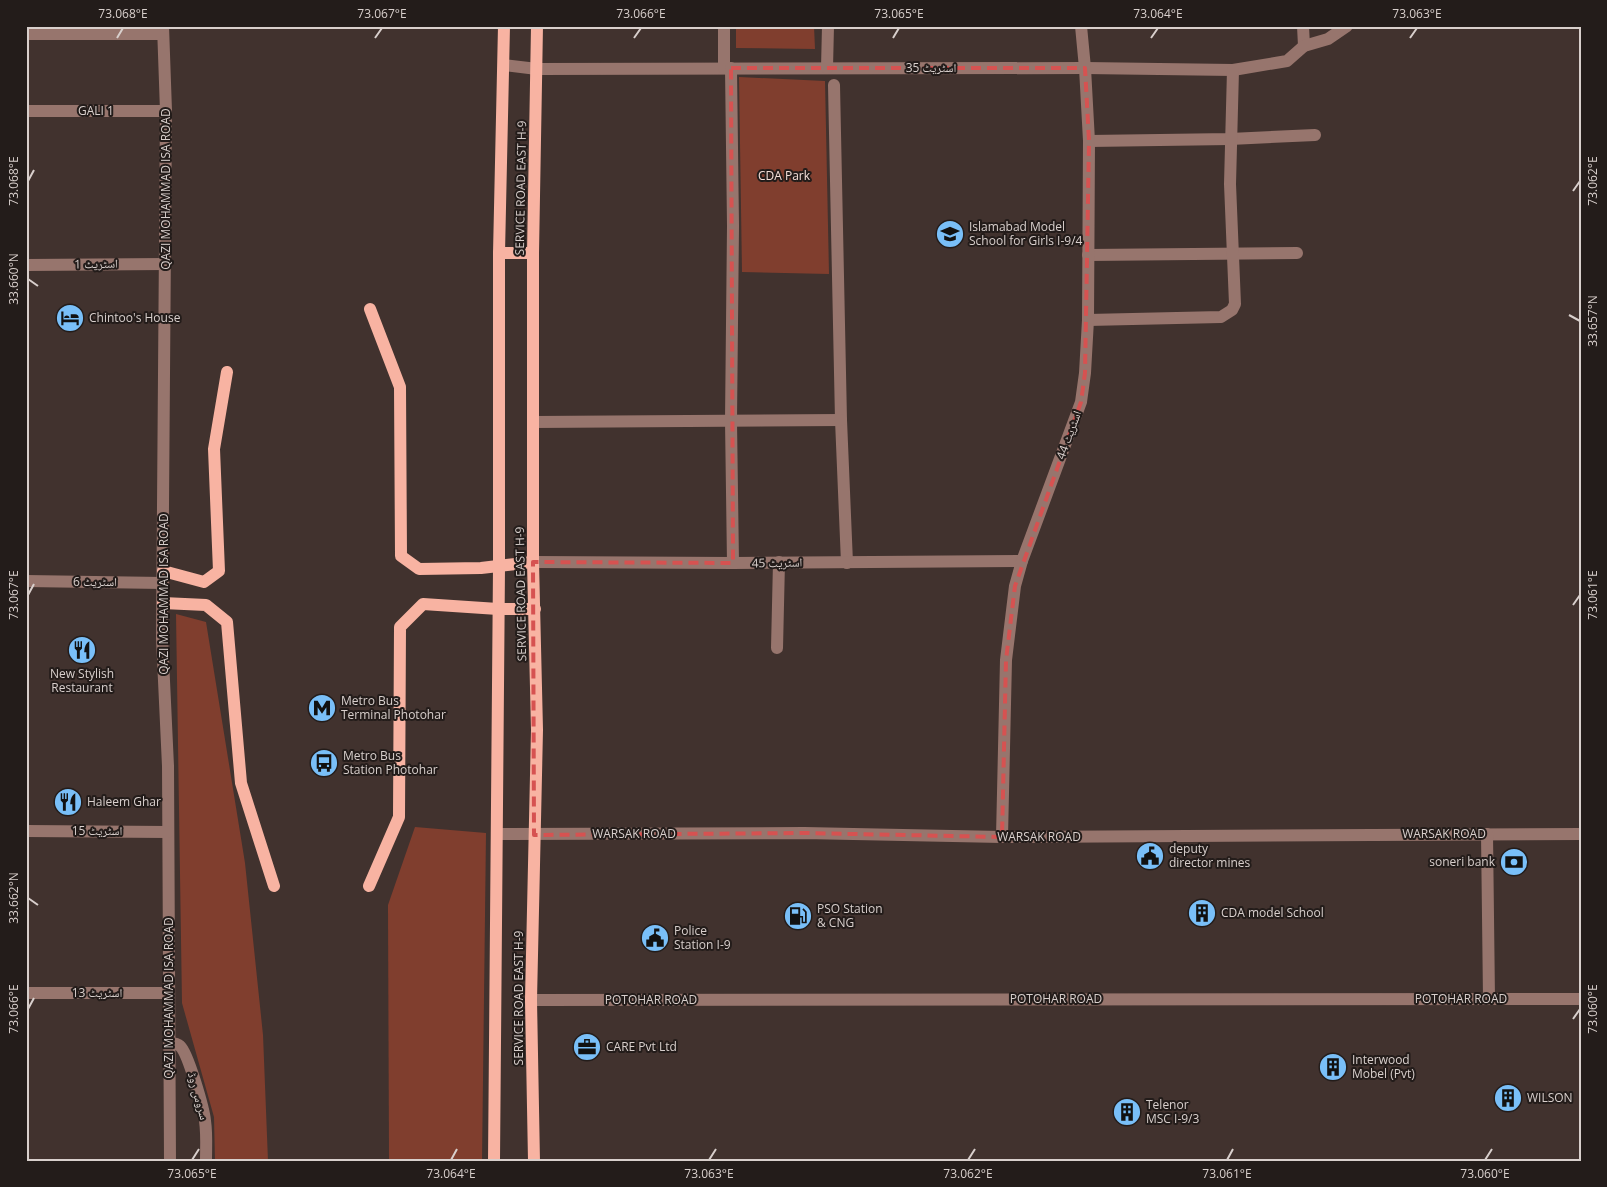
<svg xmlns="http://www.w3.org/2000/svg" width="1607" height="1187" font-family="'Open Sans','Noto Naskh Arabic',sans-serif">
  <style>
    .green { fill: #803e2e }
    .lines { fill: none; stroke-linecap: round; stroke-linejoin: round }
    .minor { stroke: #97756d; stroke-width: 12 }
    .major { stroke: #f8b3a2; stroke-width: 12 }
    .marked { fill: none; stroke: #d65251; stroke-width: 4; stroke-dasharray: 10 6; stroke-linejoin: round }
    .ticks { fill: none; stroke: #d8cfcc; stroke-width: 2 }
    .labels { text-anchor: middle; stroke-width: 4; stroke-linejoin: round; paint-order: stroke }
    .street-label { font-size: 12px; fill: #d8cfcc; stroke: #231c1a }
    .park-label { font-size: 12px; fill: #f5dfd9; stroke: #231c1a }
    .poi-label { font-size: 12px; fill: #d8cfcc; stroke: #231c1a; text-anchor: start }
    .neatline { fill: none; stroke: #d8cfcc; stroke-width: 2 }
    .ticks-label { font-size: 12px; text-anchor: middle; fill: #d8cfcc }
  </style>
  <rect width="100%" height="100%" fill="#41322e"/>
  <g class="green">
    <polygon points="736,26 814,26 815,49 736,48"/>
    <polygon points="739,77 825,81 829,274 742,272"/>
    <polygon points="176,614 206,622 245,863 263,1035 268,1161 215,1161 214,1117 182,1003"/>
    <polygon points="415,827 486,833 482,1161 389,1161 388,905"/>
  </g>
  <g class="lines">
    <g class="minor">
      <polyline points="163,26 166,111 162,638 168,766 170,1161"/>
      <polyline points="1303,26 1304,46"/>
      <polyline points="26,34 163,34"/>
      <polyline points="504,65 537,69 1085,68 1233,70 1287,61 1304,46 1328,39 1347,26"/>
      <polyline points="724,68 724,26"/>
      <polyline points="731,68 733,226 731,421 733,563"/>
      <polyline points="827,68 828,26"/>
      <polyline points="834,85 841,420 847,563"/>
      <polyline points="26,111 166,111"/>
      <polyline points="1089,141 1230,139 1315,135"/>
      <polyline points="1088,255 1297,253"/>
      <polyline points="26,265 166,264"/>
      <polyline points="1088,320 1221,317 1232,310 1235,304 1230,184 1233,70"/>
      <polyline points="534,422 841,420"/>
      <polyline points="533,562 733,563 1022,561"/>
      <polyline points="26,581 163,583"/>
      <polyline points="777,648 779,562"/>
      <polyline points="26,831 168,832"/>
      <polyline points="497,834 804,833 1002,837 1581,834"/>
      <polyline points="1487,834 1489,999"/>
      <polyline points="1002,837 1006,660 1015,586 1022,561 1081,402 1085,373 1088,320 1089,141 1085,68 1081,26"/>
      <polyline points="26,993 168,993"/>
      <polyline points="531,1000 1581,999"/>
      <path d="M169,1043c4,0 8,0 11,3 8,7 24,63 25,75 2,13 1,27 1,40"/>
    </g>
    <g class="major">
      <polyline points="499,253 533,253"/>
      <polyline points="370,309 400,387 401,556 419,569 481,568 533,562"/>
      <polyline points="163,571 204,582 219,571 214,449 227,372"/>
      <polyline points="163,603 206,605 227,622 241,783 274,886"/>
      <polyline points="369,886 399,817 400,627 423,604 498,609 535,609"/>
      <polyline points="494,1161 499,567 499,253 504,26"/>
      <polyline points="534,1161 531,1000 537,730 533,562 533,253 537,26"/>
    </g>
  </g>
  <path class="marked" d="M731,68h354l4,73 -4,232 -4,29 -66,184 -9,74 -4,177 -198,-4 -270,2 -1,-273 200,1z"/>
  <path class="ticks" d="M117,38l6,-10M375,38l7,-10M634,38l7,-10M893,38l6,-10M1151,38l7,-10M1410,38l7,-10M28,181l6,-11M1573,191l7,-10M28,279l10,7M1569,315l11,6M28,595l6,-11M1573,605l7,-10M28,898l10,7M28,1009l6,-11M1573,1019l7,-10M192,1160l7,-11M451,1160l6,-11M709,1160l7,-11M968,1160l7,-11M1227,1160l6,-11M1485,1160l7,-11"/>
  <defs>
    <symbol id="school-disc" viewBox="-11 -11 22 22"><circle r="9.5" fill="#79bff8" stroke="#231c1a"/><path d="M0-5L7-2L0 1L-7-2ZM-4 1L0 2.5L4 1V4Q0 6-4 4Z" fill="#111"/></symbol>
    <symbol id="hotel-disc" viewBox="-11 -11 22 22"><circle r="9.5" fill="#79bff8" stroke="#231c1a"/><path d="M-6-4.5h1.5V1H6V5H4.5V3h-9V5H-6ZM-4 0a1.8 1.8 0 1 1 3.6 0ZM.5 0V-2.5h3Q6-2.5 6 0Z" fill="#111"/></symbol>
    <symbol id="restaurant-disc" viewBox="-11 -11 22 22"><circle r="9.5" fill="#79bff8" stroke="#231c1a"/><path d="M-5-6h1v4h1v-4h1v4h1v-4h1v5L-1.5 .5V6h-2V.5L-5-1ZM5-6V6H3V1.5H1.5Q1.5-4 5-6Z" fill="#111"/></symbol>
    <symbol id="metro-disc" viewBox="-11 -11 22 22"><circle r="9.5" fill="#79bff8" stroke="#231c1a"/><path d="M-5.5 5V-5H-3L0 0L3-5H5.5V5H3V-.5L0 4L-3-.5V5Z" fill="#111"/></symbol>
    <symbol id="bus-disc" viewBox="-11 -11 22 22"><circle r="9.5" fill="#79bff8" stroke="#231c1a"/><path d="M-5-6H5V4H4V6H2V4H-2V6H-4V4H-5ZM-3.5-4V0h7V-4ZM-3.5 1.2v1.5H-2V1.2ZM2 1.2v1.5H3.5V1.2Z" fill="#111"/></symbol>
    <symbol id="civic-disc" viewBox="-11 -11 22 22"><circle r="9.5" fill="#79bff8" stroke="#231c1a"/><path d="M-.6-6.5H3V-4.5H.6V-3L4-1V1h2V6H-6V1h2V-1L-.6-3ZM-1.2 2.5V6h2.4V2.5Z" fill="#111"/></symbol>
    <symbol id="bank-disc" viewBox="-11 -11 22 22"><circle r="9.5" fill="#79bff8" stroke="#231c1a"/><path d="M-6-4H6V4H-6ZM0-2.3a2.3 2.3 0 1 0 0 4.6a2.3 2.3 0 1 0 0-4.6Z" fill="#111"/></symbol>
    <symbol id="building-disc" viewBox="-11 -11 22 22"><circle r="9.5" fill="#79bff8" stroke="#231c1a"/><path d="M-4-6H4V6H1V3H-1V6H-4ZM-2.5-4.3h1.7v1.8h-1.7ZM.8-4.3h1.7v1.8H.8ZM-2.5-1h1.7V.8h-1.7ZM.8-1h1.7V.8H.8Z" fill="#111"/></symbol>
    <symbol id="fuel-disc" viewBox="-11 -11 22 22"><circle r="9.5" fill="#79bff8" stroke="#231c1a"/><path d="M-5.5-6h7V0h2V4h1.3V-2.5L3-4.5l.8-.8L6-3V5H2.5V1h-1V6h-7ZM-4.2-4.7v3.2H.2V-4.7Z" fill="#111"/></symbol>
    <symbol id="office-disc" viewBox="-11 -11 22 22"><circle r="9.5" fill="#79bff8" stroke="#231c1a"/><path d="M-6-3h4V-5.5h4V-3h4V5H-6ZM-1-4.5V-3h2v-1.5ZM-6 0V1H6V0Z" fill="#111"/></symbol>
  </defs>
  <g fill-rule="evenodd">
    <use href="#school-disc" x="934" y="218" width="32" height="32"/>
    <use href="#hotel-disc" x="54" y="302" width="32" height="32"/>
    <use href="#restaurant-disc" x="66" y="634" width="32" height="32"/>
    <use href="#metro-disc" x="306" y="692" width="32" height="32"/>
    <use href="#bus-disc" x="308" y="747" width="32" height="32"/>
    <use href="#restaurant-disc" x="52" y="786" width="32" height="32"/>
    <use href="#civic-disc" x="1134" y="840" width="32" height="32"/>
    <use href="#bank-disc" x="1498" y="846" width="32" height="32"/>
    <use href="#building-disc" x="1186" y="897" width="32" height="32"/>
    <use href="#fuel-disc" x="782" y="900" width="32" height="32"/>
    <use href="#civic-disc" x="639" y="922" width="32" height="32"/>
    <use href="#office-disc" x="571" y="1031" width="32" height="32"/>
    <use href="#building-disc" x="1317" y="1051" width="32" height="32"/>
    <use href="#building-disc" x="1492" y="1082" width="32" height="32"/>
    <use href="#building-disc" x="1111" y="1096" width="32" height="32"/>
  </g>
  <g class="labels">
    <g class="street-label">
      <text x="931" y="72">اسٹریٹ 35</text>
      <text x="96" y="115">GALI 1</text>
      <text transform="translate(521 188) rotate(-89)" y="4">SERVICE ROAD EAST H-9</text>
      <text transform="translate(166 189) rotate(-90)" y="4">QAZI MOHAMMAD ISA ROAD</text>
      <text transform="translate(96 264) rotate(-1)" y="4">اسٹریٹ 1</text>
      <text transform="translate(1069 435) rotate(-70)" y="4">اسٹریٹ 44</text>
      <text transform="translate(777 563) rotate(-1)" y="4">اسٹریٹ 45</text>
      <text x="95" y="586">اسٹریٹ 6</text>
      <text transform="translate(164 594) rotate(-90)" y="4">QAZI MOHAMMAD ISA ROAD</text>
      <text transform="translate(521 594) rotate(-91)" y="4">SERVICE ROAD EAST H-9</text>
      <text x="97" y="835">اسٹریٹ 15</text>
      <text x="634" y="838">WARSAK ROAD</text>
      <text x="1444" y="838">WARSAK ROAD</text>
      <text x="1039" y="841">WARSAK ROAD</text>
      <text x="97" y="997">اسٹریٹ 13</text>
      <text transform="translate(169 998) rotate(-90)" y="4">QAZI MOHAMMAD ISA ROAD</text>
      <text transform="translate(519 998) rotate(-90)" y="4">SERVICE ROAD EAST H-9</text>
      <text x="1056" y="1003">POTOHAR ROAD</text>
      <text x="1461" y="1003">POTOHAR ROAD</text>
      <text x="651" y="1004">POTOHAR ROAD</text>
      <text transform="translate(198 1096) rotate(75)" y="4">سروس روڈ</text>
    </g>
    <g class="park-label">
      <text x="784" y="180">CDA Park</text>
    </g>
    <g class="poi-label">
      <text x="969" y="231">Islamabad Model<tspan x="969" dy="14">School for Girls I-9/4</tspan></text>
      <text x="89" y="322">Chintoo's House</text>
      <text x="82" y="678" text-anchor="middle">New Stylish<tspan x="82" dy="14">Restaurant</tspan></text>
      <text x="341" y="705">Metro Bus<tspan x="341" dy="14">Terminal Photohar</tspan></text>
      <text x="343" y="760">Metro Bus<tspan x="343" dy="14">Station Photohar</tspan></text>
      <text x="87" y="806">Haleem Ghar</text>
      <text x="1169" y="853">deputy<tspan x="1169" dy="14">director mines</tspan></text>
      <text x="1495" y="866" text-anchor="end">soneri bank</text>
      <text x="817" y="913">PSO Station<tspan x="817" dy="14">&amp; CNG</tspan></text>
      <text x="1221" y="917">CDA model School</text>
      <text x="674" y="935">Police<tspan x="674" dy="14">Station I-9</tspan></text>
      <text x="606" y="1051">CARE Pvt Ltd</text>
      <text x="1352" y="1064">Interwood<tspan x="1352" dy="14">Mobel (Pvt)</tspan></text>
      <text x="1527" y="1102">WILSON</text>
      <text x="1146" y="1109">Telenor<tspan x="1146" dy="14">MSC I-9/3</tspan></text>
    </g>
  </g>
  <rect width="1607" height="1187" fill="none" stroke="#231c1a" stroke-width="55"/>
  <rect x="28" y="28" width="1552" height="1132" class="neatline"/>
  <g class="ticks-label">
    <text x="123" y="18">73.068°E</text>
    <text x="382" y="18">73.067°E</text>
    <text x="641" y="18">73.066°E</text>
    <text x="899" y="18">73.065°E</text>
    <text x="1158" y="18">73.064°E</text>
    <text x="1417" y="18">73.063°E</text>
    <text transform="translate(14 181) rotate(-90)" y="4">73.068°E</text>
    <text transform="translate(1593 181) rotate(-90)" y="4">73.062°E</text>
    <text transform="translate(14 279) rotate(-90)" y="4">33.660°N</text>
    <text transform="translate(1593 321) rotate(-90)" y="4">33.657°N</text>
    <text transform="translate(14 595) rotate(-90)" y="4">73.067°E</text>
    <text transform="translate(1593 595) rotate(-90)" y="4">73.061°E</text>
    <text transform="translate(14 898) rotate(-90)" y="4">33.662°N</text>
    <text transform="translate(14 1009) rotate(-90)" y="4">73.066°E</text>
    <text transform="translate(1593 1009) rotate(-90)" y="4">73.060°E</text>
    <text x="192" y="1178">73.065°E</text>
    <text x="451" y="1178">73.064°E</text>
    <text x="709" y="1178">73.063°E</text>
    <text x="968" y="1178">73.062°E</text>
    <text x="1227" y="1178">73.061°E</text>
    <text x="1485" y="1178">73.060°E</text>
  </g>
</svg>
